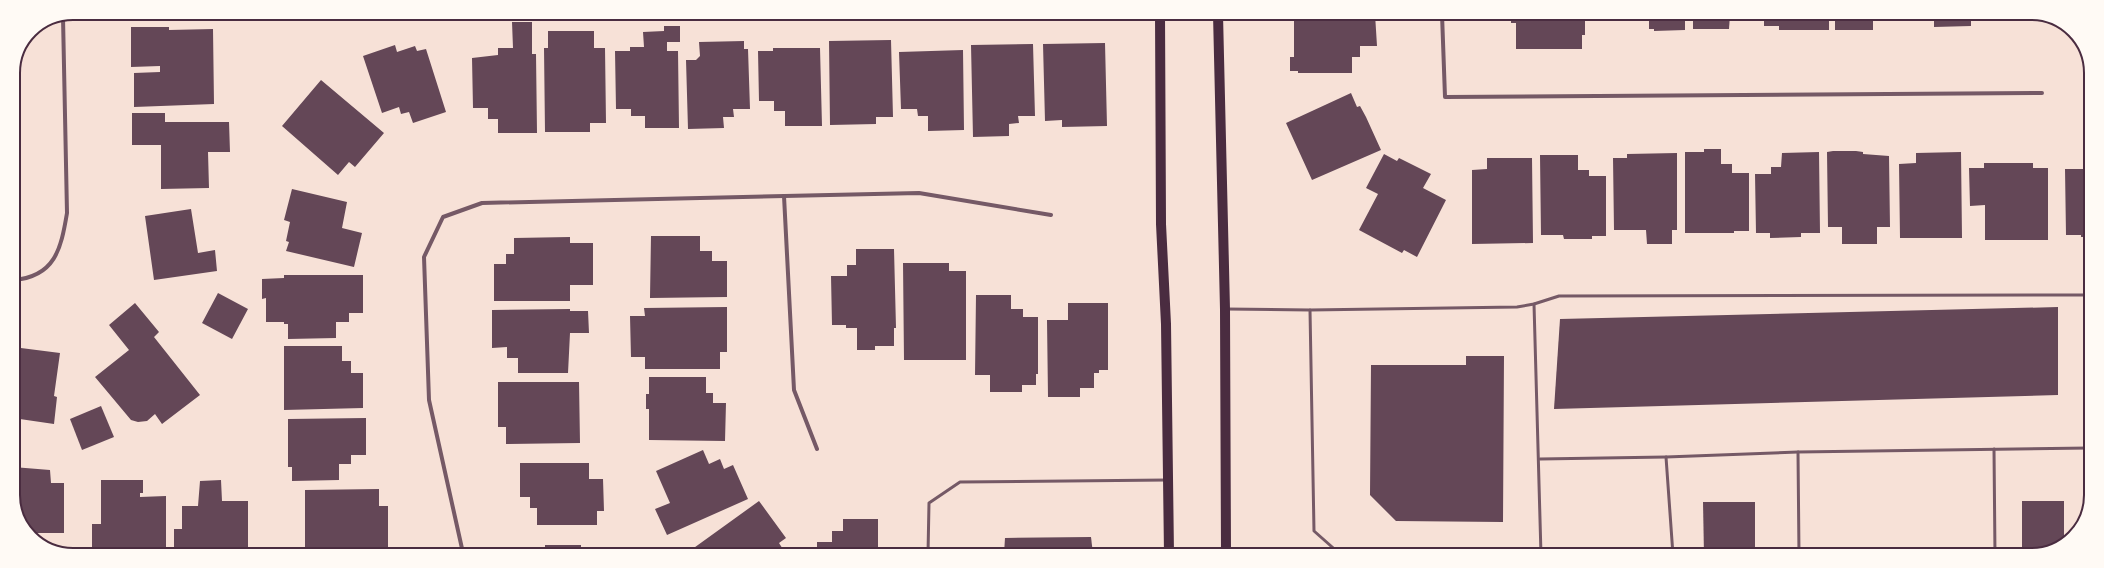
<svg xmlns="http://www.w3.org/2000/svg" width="2104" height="568" font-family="'Sofia Sans Condensed',sans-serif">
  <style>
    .building { fill: #644757 }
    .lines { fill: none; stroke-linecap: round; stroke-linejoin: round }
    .service { stroke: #755966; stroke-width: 3 }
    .minor { stroke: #755966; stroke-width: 4 }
    .primary { stroke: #4a2c40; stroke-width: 10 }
    .rim { fill: none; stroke: #4a2c40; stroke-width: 2 }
  </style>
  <rect width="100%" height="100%" fill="#f7e1d7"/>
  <g class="building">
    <rect x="162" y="13" width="48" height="5"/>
    <polygon points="1294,14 1375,14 1377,46 1360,46 1360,57 1352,57 1352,73 1298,73 1298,71 1290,71 1290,57 1294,57"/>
    <polygon points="1511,14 1585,15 1585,35 1582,35 1582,49 1516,49 1516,23 1511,23"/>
    <polygon points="1637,15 1685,15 1685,30 1654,31 1654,29 1649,29 1649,16 1637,16"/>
    <polygon points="1693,15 1730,15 1729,29 1693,29"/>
    <polygon points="1764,15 1829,15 1829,30 1779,30 1779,26 1764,26"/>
    <polygon points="1835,15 1883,15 1883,17 1873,17 1873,30 1835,30"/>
    <polygon points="1934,15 1971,15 1971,26 1934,27"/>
    <polygon points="512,22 532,22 532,54 536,54 537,133 498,133 498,119 488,119 488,108 473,108 472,58 498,55 498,48 513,48"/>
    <polygon points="664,26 680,26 680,42 667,42 667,51 678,51 679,128 645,128 645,116 631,116 631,109 616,109 615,51 630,51 630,47 644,47 643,32 664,31"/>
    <polygon points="131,27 169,27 169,30 213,29 214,104 134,107 134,73 160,72 160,66 131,67"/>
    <polygon points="548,31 594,31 594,48 605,48 606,123 590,123 590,132 545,132 544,48 548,48"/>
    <polygon points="891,40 893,117 876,117 876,124 830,125 829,41"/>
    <polygon points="744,41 744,49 748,49 750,109 733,109 734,117 723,117 724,128 688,129 686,60 696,60 700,56 699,42"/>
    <polygon points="1105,43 1107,126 1062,127 1062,120 1045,121 1043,44"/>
    <polygon points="1033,44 1035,116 1018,116 1019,123 1009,124 1009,136 973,137 971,45"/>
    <polygon points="395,45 397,52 415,46 417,51 426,49 446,112 413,123 409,112 401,114 399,107 382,113 363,56"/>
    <polygon points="773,48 820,48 822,126 785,126 785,111 774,111 774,101 759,101 758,51 773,51"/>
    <polygon points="963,50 964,130 928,131 928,116 918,116 917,109 901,109 899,52"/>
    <polygon points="321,80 384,133 355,167 349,162 338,175 282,126"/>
    <polygon points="1351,93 1357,107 1360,106 1366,117 1381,150 1312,180 1286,123"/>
    <polygon points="132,113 165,113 165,122 229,122 230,152 208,152 209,188 161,189 161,145 132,145"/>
    <polygon points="1704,149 1721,149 1721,164 1732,164 1732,173 1749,173 1749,231 1734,231 1734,233 1685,233 1685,152 1704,152"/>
    <polygon points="1833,151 1856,151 1863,152 1863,154 1889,156 1890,227 1877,227 1877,244 1842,244 1842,227 1828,227 1827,152"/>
    <polygon points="1819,152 1820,233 1801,233 1801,237 1770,238 1770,233 1756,233 1755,174 1771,174 1771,167 1781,167 1782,153"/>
    <polygon points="1961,152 1962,238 1900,238 1899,164 1916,163 1916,153"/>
    <polygon points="1677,153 1677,230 1672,230 1672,244 1647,244 1646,230 1614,230 1613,158 1627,158 1627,154"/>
    <polygon points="1384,154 1397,161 1399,158 1431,174 1423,188 1446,200 1417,257 1404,250 1402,253 1359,230 1378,194 1366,188"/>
    <polygon points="1540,155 1578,155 1578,170 1589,170 1589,176 1606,176 1606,236 1592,236 1592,239 1564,239 1563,235 1541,235"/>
    <polygon points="1487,158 1532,158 1533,243 1472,244 1472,170 1487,169"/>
    <polygon points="1984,163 2033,163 2033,168 2048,168 2048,240 1985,240 1985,205 1970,206 1969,168 1984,168"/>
    <polygon points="2065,169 2090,169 2090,237 2081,237 2081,235 2066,235"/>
    <polygon points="292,189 347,202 342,228 362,233 354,267 286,251 289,242 286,241 290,222 284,220"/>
    <polygon points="191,209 198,253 215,250 217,271 154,280 145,216"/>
    <polygon points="651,236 700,236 700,251 712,251 712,261 727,261 727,297 650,298"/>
    <polygon points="570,237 570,243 593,243 593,285 570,285 570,301 494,301 494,264 506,264 506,254 514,254 514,238"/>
    <polygon points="856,249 894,249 896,328 894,328 894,346 875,346 875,350 857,350 857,328 846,328 846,325 832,325 831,276 847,276 847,265 856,265"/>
    <polygon points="903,263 949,263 949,271 966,271 966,360 904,360"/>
    <polygon points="284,275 363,275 363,313 349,313 349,322 336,322 336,338 288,339 288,324 284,324 284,322 266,322 266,298 262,299 262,279 284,278"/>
    <polygon points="218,293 248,309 232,339 202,323"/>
    <polygon points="976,295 1011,295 1011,309 1023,309 1023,317 1038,317 1038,374 1036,374 1036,385 1022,385 1022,392 990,392 990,375 975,375"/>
    <polygon points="135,303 159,332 154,337 200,395 162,424 155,414 147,421 138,422 131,420 95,377 129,350 109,325"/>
    <polygon points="1068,303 1108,303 1108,370 1099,370 1099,373 1094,373 1094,388 1080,388 1080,397 1048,397 1047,320 1068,320"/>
    <polygon points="727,307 727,352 720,352 720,369 645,369 645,357 631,357 630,316 645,316 644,308"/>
    <polygon points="2058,307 2058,395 1554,409 1560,319"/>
    <polygon points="570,309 570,311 588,311 589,333 570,333 568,373 518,373 518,358 507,358 507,347 492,348 492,310"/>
    <polygon points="284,346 342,346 342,361 351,361 351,373 363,373 363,408 284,410"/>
    <polygon points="13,347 60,353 54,396 57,397 54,424 13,418"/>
    <polygon points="1466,356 1504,356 1503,522 1396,521 1370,495 1371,365 1466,365"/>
    <polygon points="649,377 706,377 706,393 713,393 713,403 726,403 725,441 649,440 649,409 646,409 646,394 649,394"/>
    <polygon points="498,382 579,382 580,443 506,444 506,427 498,427"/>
    <polygon points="101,406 114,437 82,450 70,419"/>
    <polygon points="366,418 366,455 351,455 351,464 339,464 339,480 292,481 292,467 288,467 288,419"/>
    <polygon points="703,450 709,464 720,459 724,469 733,465 748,499 667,535 655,509 670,503 656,471"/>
    <polygon points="520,463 589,463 589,479 603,479 604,511 597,511 597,525 537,525 537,508 530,508 530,497 520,497"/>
    <polygon points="13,467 50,470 51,483 64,483 64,533 27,533 13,499"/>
    <polygon points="101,480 143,480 143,493 140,493 140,497 166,496 166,553 92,553 92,524 101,524"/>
    <polygon points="221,480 222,501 248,501 248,553 174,553 174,529 182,529 182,506 198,506 200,481"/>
    <polygon points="379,489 379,506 388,506 388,551 305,552 305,490"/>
    <polygon points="759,501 786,538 779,543 786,554 694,554 691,550"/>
    <polygon points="2022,501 2064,501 2064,544 2031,555 2022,555"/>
    <polygon points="1703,502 1755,502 1755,555 1704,555"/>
    <polygon points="843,519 878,519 878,554 817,554 817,542 832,542 832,531 843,531"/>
    <polygon points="1091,537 1093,554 1004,554 1005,538"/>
    <rect x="545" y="545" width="36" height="9"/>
    <polygon points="1108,551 1108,554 1093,554 1093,553"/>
  </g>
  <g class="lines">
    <g class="service">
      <polyline points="1534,304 1541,555"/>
      <polyline points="1226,309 1310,310 1314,531 1340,554"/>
      <polyline points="1310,310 1517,307 1534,304 1559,296 2090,295"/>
      <polyline points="1994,449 1995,555"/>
      <polyline points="1666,457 1673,555"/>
      <polyline points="1540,459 1666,457 1798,452"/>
      <polyline points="928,554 929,503 960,482 1167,480"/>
      <polyline points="1799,555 1798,452 2089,448"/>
    </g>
    <g class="minor">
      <polyline points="1442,14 1445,97 2042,93"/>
      <polyline points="784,196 794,390 817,449"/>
      <path d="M13,280c42,-3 48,-31 54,-67l-4,-196"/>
      <polyline points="463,553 429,400 424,257 443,217 482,203 919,193 1051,215"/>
    </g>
    <g class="primary">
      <polyline points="1160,14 1161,224 1166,324 1169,554"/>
      <polyline points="1218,14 1225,309 1226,554"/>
    </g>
  </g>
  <path d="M0 0H2104V568H0ZM73 20H2031A53 53 0 0 1 2084 73V495A53 53 0 0 1 2031 548H73A53 53 0 0 1 20 495V73A53 53 0 0 1 73 20Z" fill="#fffaf5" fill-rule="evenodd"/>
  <path class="rim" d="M73 20H2031A53 53 0 0 1 2084 73V495A53 53 0 0 1 2031 548H73A53 53 0 0 1 20 495V73A53 53 0 0 1 73 20Z"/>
</svg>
